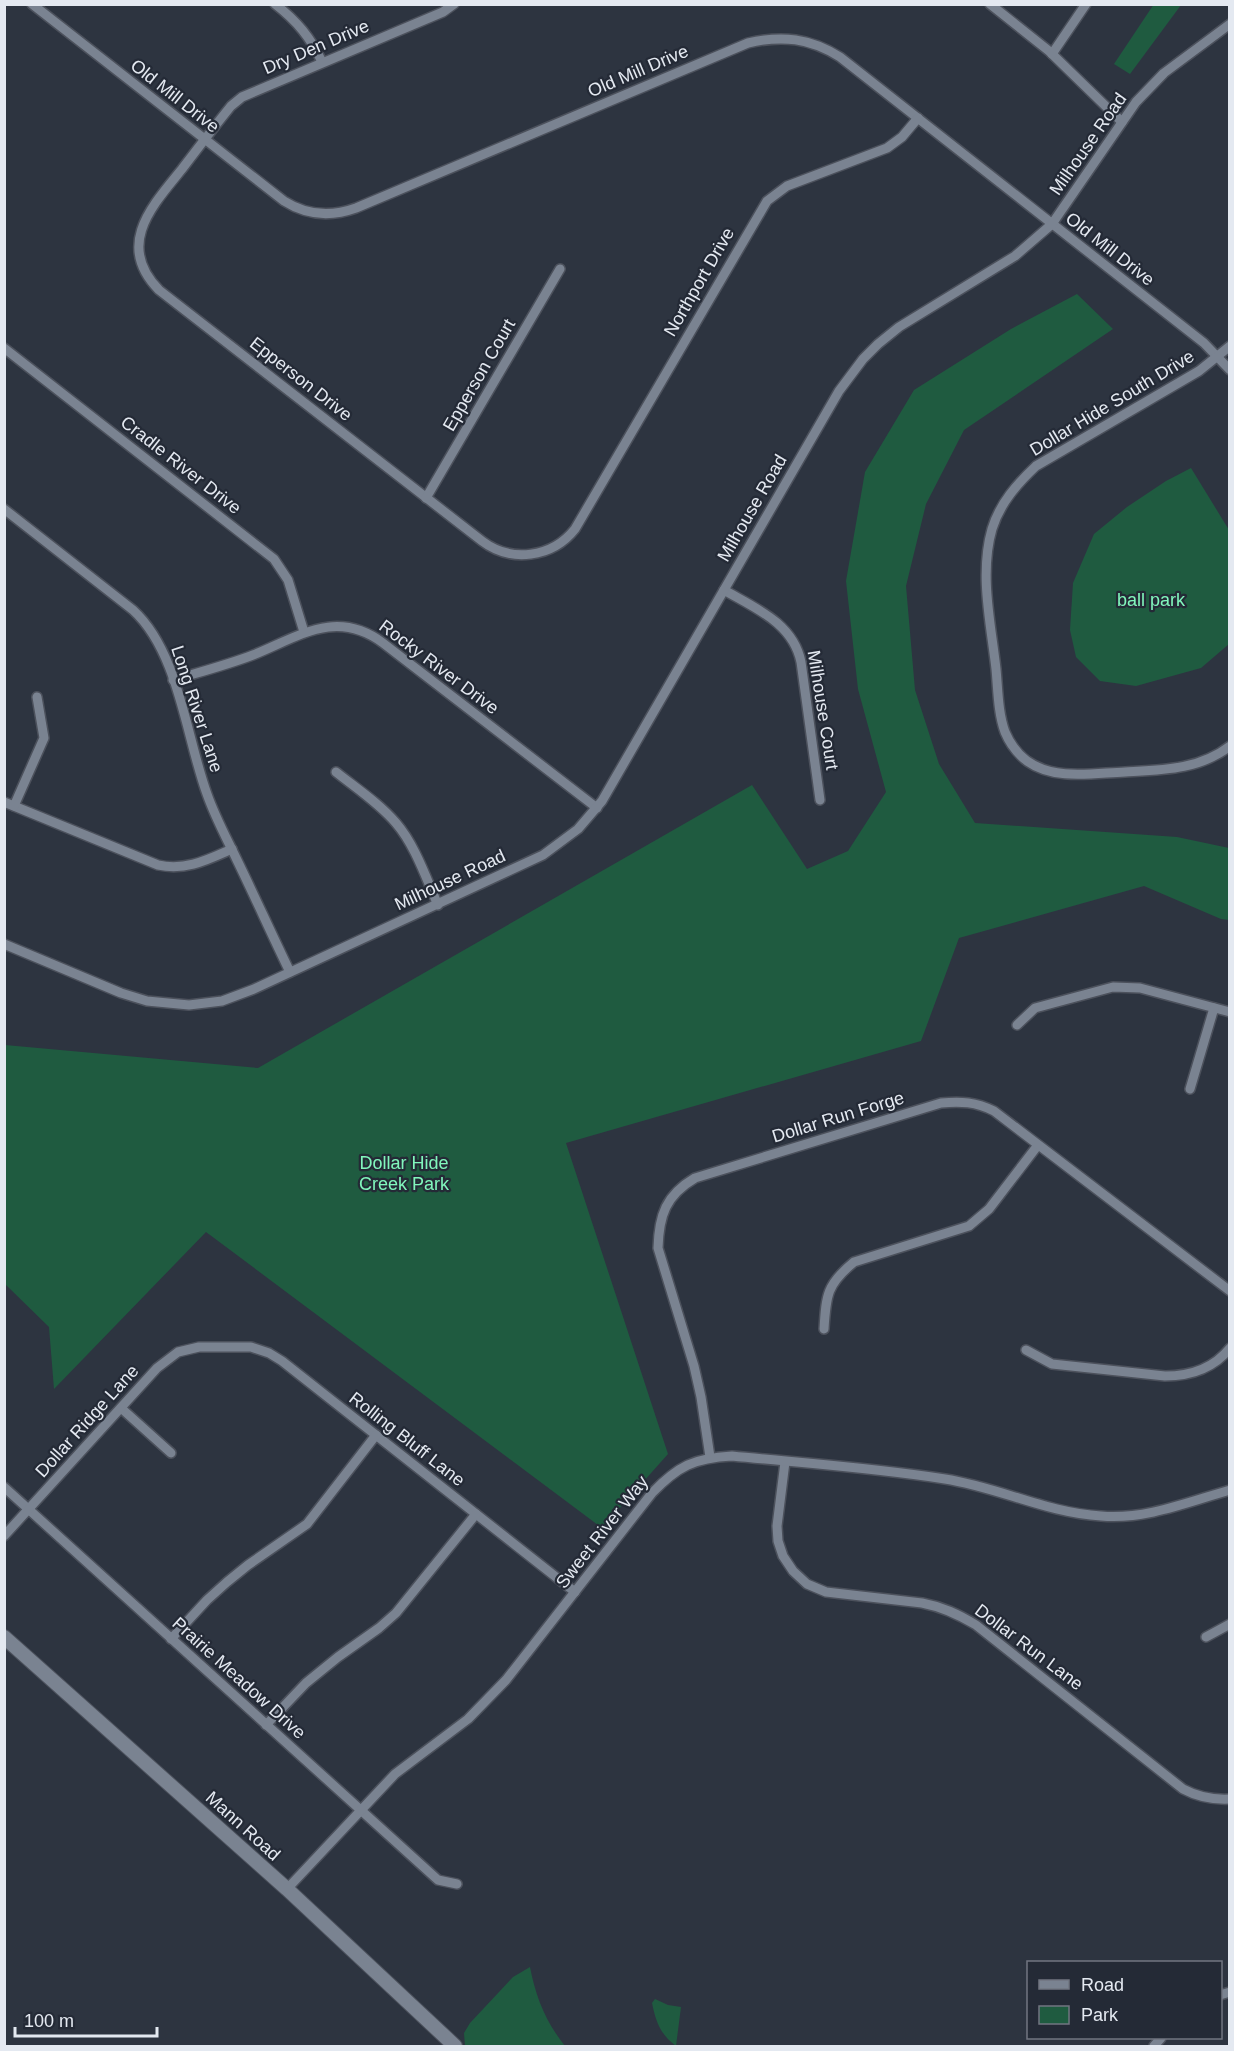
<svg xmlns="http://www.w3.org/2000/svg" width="1234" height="2051" font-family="Arial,sans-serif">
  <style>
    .green { fill: #1f5b40 }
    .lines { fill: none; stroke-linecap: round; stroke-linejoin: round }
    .minor-casing { stroke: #4c515c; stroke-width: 12 }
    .secondary-casing { stroke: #4c515c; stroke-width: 16 }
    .minor { stroke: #7a8391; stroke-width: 9 }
    .secondary { stroke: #7a8391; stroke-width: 14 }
    .labels { text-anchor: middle; stroke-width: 4.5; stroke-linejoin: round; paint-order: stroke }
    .street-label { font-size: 18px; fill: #e4e9f1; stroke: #242a36 }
    .park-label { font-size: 18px; fill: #81f6bc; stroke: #242a36 }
  </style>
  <rect width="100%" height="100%" fill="#2d3440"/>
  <g class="green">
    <polygon points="1154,4 1181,5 1130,74 1114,64"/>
    <polygon points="1077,294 1113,329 964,430 926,504 906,586 915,690 939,764 975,823 1177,837 1229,848 1229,920 1221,919 1144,886 959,938 921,1041 566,1143 668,1454 602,1528 206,1232 54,1389 49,1327 5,1284 5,1045 258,1068 752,785 807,869 848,851 886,792 858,689 846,581 865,472 914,390 1011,329"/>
    <polygon points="1191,468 1229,530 1229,644 1201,668 1136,686 1100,681 1076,657 1070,630 1073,583 1094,534 1127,507 1166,481"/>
    <path d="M530,1967c6,31 16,55 35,79h-100l-1,-13 6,-10 43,-46z"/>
    <path d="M655,1999l13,6 13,2 -5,39c-16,-12 -20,-24 -24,-43z"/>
  </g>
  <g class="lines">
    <defs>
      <g id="minor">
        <path d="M32,4l252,197c22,14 47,16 72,7l392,-165c34,-8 62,-5 92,14l364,286 26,27"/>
        <path d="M275,4c22,17 36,34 47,58"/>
        <path d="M454,4l-11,8 -201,85 -11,9c-17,21 -33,42 -49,63 -30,37 -67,76 -23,121l323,251c29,22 70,17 93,-12l192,-328 20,-15 100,-38 15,-11 16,-19"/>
        <polyline points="990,4 1049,51 1122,122"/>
        <polyline points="1052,54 1086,4"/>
        <path d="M1230,346l-31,25 -163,95c-19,18 -36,37 -44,63 -13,45 -1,95 4,140 2,21 2,44 9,63 5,12 13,22 22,29 28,20 67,12 98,11 37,-2 74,-2 105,-26"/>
        <polyline points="4,348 274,559 288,580 304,632"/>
        <polyline points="426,498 560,269"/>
        <path d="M4,509l129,101c46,42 53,127 74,184 8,23 20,45 30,66 18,37 35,75 53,112"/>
        <path d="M724,590c31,18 69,33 77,72l19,138"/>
        <path d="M173,680c27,-8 54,-15 80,-25 45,-18 83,-47 130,-12l214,165"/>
        <path d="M336,772c20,16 43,31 60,51 19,22 30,55 42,82"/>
        <path d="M4,802l154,63c28,6 49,-5 74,-16"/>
        <polyline points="14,806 44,738 37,697"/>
        <polyline points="4,944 121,993 147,1001 189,1005 222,1001 254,989 543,855 578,829 602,801 839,391 863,359 878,344 899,327 1015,256 1052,224 1136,102 1164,73 1230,24"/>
        <polyline points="1017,1025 1035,1008 1113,987 1140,988 1230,1012"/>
        <polyline points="1190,1089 1214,1008"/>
        <path d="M824,1329c2,-34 3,-45 30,-67l115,-36 20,-17 49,-64"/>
        <path d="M1026,1350l26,14 113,12c25,0 49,-8 65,-28"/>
        <polyline points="121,1408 171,1453"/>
        <path d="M710,1457l-9,-60 -7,-31 -36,-118c1,-33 8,-53 37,-70l246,-75c20,-2 35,-1 53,8l236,180"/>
        <path d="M785,1462l-8,64 1,15 5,15 10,15 14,13 19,8 96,11c21,4 36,11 54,22l207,164c15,8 29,11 47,10"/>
        <polyline points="4,1487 438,1880 457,1884"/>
        <polyline points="4,1536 157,1368 178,1352 199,1347 251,1347 269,1353 282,1361 575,1592"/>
        <polyline points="1206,1637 1230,1624"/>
        <polyline points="171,1639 207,1600 227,1582 248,1565 307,1524 376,1435"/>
        <polyline points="266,1725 306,1683 338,1657 379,1628 396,1613 476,1514"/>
        <path d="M287,1889l108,-115 73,-55 38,-39 146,-187c26,-27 42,-35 80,-37 71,7 143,12 213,23 53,8 102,34 156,37 44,4 87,-14 129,-26"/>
        <polyline points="1220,1995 1230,1992"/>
        <polyline points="1154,2046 1161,2038"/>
      </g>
      <polyline id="secondary" points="4,1637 287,1889 455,2046"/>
    </defs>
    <use href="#minor" class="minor-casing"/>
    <use href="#secondary" class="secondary-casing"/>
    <use href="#minor" class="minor"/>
    <use href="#secondary" class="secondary"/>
  </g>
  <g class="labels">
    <g class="street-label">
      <text transform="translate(316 47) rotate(-23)" y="6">Dry Den Drive</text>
      <text transform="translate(638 71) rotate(-23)" y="6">Old Mill Drive</text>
      <text transform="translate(175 96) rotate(38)" y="6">Old Mill Drive</text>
      <text transform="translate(1088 144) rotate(-55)" y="6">Milhouse Road</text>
      <text transform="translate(1110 249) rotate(38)" y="6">Old Mill Drive</text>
      <text transform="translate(699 282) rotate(-60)" y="6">Northport Drive</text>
      <text transform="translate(479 375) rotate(-60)" y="6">Epperson Court</text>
      <text transform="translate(301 379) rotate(38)" y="6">Epperson Drive</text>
      <text transform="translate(1112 403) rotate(-31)" y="6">Dollar Hide South Drive</text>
      <text transform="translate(181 465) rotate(38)" y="6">Cradle River Drive</text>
      <text transform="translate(752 508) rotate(-60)" y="6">Milhouse Road</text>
      <text transform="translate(439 667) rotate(37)" y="6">Rocky River Drive</text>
      <text transform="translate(197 709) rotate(72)" y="6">Long River Lane</text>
      <text transform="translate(823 710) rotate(81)" y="6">Milhouse Court</text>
      <text transform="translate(450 880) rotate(-25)" y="6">Milhouse Road</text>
      <text transform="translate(838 1117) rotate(-17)" y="6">Dollar Run Forge</text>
      <text transform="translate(87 1421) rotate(-48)" y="6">Dollar Ridge Lane</text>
      <text transform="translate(407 1439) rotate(38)" y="6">Rolling Bluff Lane</text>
      <text transform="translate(602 1532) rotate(-52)" y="6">Sweet River Way</text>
      <text transform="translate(1029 1647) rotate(37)" y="6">Dollar Run Lane</text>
      <text transform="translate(239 1678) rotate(42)" y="6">Prairie Meadow Drive</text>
      <text transform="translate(243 1826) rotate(42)" y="6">Mann Road</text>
    </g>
    <g class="park-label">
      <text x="1151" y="606">ball park</text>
      <text x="404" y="1169">Dollar Hide<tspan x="404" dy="21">Creek Park</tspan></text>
    </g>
  </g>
  <rect width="1234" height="2051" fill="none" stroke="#e4e9f1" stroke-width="12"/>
  <rect x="1027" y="1961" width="195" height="78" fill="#242a36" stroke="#717681" stroke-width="1.5"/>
  <rect x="1039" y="1980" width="30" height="9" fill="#7a8391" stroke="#717681" stroke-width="1.5"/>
  <text x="1081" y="1991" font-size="18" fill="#e4e9f1">Road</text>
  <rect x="1039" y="2006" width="30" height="18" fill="#1f5b40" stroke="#717681" stroke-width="1.5"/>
  <text x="1081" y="2021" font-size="18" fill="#e4e9f1">Park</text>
  <path d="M15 2027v9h142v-9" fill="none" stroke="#e4e9f1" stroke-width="3"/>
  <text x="24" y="2027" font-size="18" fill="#e4e9f1" stroke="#242a36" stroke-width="4.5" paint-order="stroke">100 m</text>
</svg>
